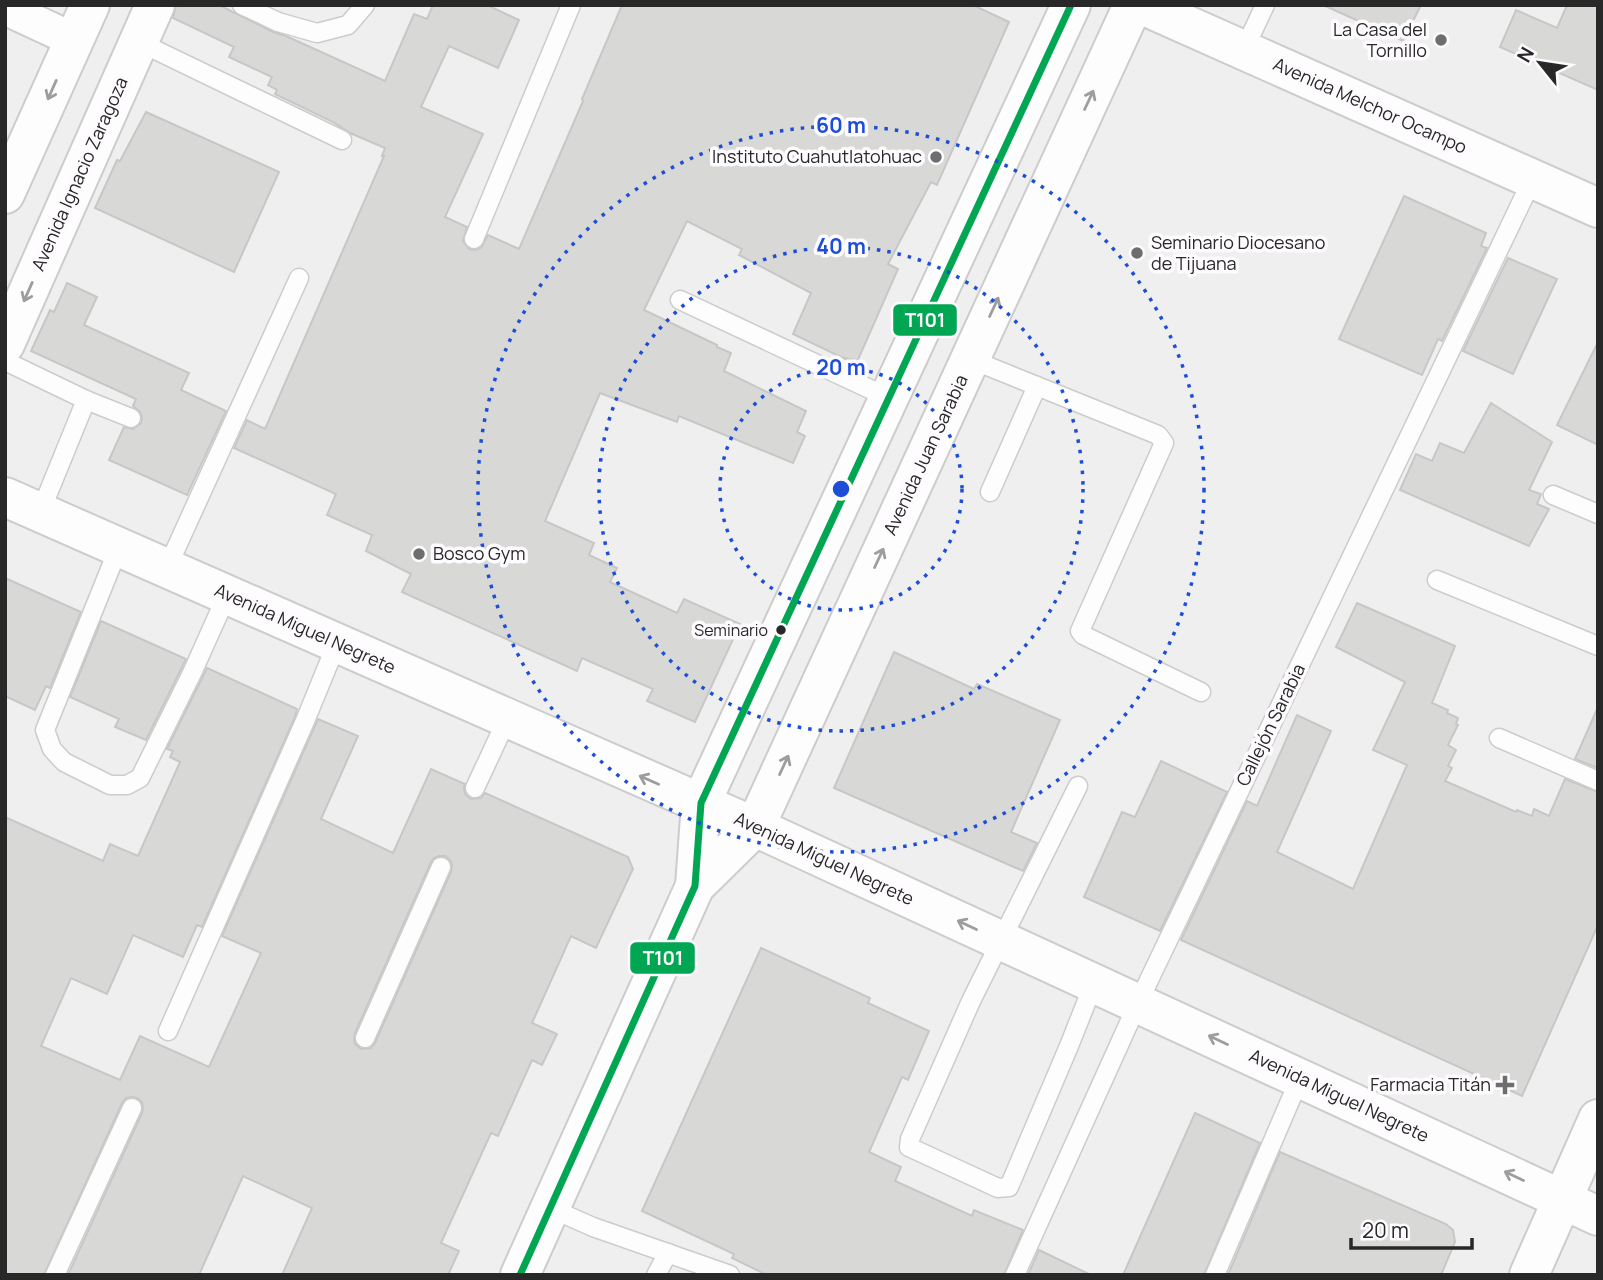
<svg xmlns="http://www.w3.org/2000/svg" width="1603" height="1280" font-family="Manrope,sans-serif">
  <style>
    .building { fill: #d8d8d7; stroke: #c8c7c7; stroke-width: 2; fill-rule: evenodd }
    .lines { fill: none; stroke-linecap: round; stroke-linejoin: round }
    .lane-casing { stroke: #cdcccd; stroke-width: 21 }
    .street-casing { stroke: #cdcccd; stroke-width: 37 }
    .secondary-casing { stroke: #cdcccd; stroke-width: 42 }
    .lane { stroke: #fdfdfd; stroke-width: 18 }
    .street { stroke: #fdfdfd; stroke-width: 33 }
    .secondary { stroke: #fdfdfd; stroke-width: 38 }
    .bus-1-casing { stroke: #fefbfe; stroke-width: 12 }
    .bus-1 { stroke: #00a651; stroke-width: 7 }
    .oneway { stroke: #9e9d9e }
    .ring { fill: none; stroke: #1d4ed8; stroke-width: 3.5; stroke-dasharray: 3.5 7 }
    .poi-dot { fill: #6f6e6f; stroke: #fefbfe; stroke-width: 2.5 }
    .bus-dot { fill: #292829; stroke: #fefbfe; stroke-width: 2.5 }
    .labels { text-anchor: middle; stroke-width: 7; stroke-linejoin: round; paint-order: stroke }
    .bus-label { font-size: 16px; fill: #292829; stroke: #fefbfe; text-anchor: end }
    .poi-label { font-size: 18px; fill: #292829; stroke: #fefbfe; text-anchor: end }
    .street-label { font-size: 18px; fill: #292829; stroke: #fefbfe }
    .centre { fill: #1d4ed8; stroke: #fefbfe; stroke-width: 3.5 }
    .ring-label { font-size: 21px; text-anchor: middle; font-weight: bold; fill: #1d4ed8; stroke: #fefbfe; stroke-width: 7; stroke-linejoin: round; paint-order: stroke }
    .line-badge { stroke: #fefbfe; stroke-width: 2.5 }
    .badge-label { font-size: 19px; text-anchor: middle; font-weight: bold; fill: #fff }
  </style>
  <rect width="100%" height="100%" fill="#f0eff0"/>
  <g class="building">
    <polygon points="176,5 219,5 273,32 286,36 385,81 414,14 427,19 433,5 487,5 519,20 498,68 449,46 421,107 483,134 445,217 467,227 463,241 469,249 475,250 481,248 488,235 519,249 583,101 582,99 622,5 973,5 1009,22 937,185 931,182 888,264 898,269 857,362 845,358 845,359 793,334 811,293 739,255 742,249 687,221 644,310 717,345 717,347 731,353 724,371 806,411 797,432 805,436 793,463 679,416 677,422 600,393 545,521 594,543 589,555 617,568 610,582 677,613 684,599 740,624 695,722 647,701 653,689 582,658 577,671 402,592 411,574 366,551 372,535 327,515 336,494 234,448 247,420 265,429 384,156 382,156 385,148 350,133 333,122 275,94 277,90 268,85 272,77 229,57 234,47 173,18"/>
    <polygon points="1323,5 1421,5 1403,41"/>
    <polygon points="1567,5 1598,5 1598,90 1500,47 1516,10 1557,28"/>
    <polygon points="146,112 279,172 234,272 95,208 117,160 120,161"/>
    <polygon points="1404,196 1486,233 1481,246 1487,248 1442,341 1438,339 1422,375 1339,339"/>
    <polygon points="1508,258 1557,279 1513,374 1463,351"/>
    <polygon points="67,283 97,297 84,325 189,373 181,390 226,411 187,495 109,460 124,427 133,429 141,423 142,417 140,412 133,406 136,399 31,351 50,310 54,312"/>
    <polygon points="1598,342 1598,445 1557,425"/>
    <polygon points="1491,403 1552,442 1529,490 1541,494 1537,504 1549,509 1529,546 1400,490 1416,454 1432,461 1440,443 1464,453"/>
    <polygon points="5,578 81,612 50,688 46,686 35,710 5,696"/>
    <polygon points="1357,603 1455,646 1432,703 1448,710 1447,713 1458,718 1456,724 1458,725 1448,745 1456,750 1448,766 1452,768 1445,781 1516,812 1517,810 1532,816 1534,809 1549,816 1565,779 1598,792 1598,925 1522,1096 1181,940 1247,801 1257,806 1297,715 1331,731 1277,852 1353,889 1407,765 1373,750 1405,682 1336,647"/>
    <polygon points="101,621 186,659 146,740 115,727 119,719 70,697"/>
    <polygon points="894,652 974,689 977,684 1060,720 1011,832 1037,843 1023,871 834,788"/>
    <path d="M207,668l90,41 -2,8 -93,210 -5,-2 -14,32 -50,-22 -26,59 -36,-16 -30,68 79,34 20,-44 69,31 52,-114 -39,-17 96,-217 40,17 -37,83 72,34 38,-84 34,15 -1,4 1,6 6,5 10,-1 4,-5 143,64 5,12 -37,79 -25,-12 -39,87 25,11 -15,31 -10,-5 -34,76 -7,-3 -50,110 18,8 -11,24h-166l30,-67 -69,-32 -44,99h-131l74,-162 1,-5 -1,-6 -5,-4 -5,-1 -6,1 -4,5 -78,172h-39v-458l98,44 7,-17 28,12 42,-94 -10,-5 3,-6 -6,-2zM439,856h6l5,4 2,5 -1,7 -76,171 -4,5 -10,1 -6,-5 -1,-5 1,-6 76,-171 3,-4z"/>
    <polygon points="1598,707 1598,768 1575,759"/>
    <polygon points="1161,761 1227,792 1160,931 1084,897 1122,812 1135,817"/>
    <polygon points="761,948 870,998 868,1003 929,1031 908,1080 902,1077 869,1152 901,1167 895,1181 972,1216 974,1210 1023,1230 1004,1275 767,1275 732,1258 734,1254 642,1211"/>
    <polygon points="1195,1113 1260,1143 1204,1275 1123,1275"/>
    <polygon points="1280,1152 1446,1224 1453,1230 1455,1242 1441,1275 1228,1275"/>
    <polygon points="1039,1250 1091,1275 1028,1275"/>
  </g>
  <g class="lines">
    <defs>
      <g id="lane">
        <polyline points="242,5 278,22 317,33 348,25 365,5"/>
        <polyline points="139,42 342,140"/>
        <polyline points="1244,50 1265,5"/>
        <polyline points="474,239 571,5"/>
        <polyline points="680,300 889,398"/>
        <polyline points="970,359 1158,435 1164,443 1080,631 1083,635 1201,692"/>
        <polyline points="5,361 86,400 40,513"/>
        <polyline points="86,400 131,418"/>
        <polyline points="990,492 1037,386"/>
        <polyline points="1553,495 1598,514"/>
        <polyline points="119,547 45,730 52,749 64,762 110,785 127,785 140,778 192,673 227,595"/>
        <polyline points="167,568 299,278"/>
        <polyline points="1437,580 1598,646"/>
        <polyline points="1499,738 1598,781"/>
        <polyline points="1078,786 971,1001 910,1139 909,1147 998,1188 1009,1187 1069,1046 1094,983"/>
        <polyline points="475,788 508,717"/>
        <polyline points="168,1031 305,721 337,643"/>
        <polyline points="365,1038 441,867"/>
        <polyline points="550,1208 593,1227 730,1275"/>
        <polyline points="55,1275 132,1108"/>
        <polyline points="656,1275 668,1253"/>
        <polyline points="1015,1275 1138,1003 1533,178"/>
        <polyline points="1215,1275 1300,1078"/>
      </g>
      <polyline id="street" points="5,8 74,40"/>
      <g id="secondary">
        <polyline points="1142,5 1598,208"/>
        <polyline points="5,194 90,5"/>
        <polyline points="5,344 155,5"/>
        <polyline points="5,497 755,827 1598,1216"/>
        <polyline points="695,886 755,827 1133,5"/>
        <polyline points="520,1275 695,886 701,803 1071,5"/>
        <polyline points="1529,1275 1598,1119"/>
      </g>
    </defs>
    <use href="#lane" class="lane-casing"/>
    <use href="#street" class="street-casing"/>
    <use href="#secondary" class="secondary-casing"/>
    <use href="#lane" class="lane"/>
    <use href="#street" class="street"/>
    <use href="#secondary" class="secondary"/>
    <defs>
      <polyline id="bus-1" points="520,1275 695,886 701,803 1071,5"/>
    </defs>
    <use href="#bus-1" class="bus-1-casing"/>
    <use href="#bus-1" class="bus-1"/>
  </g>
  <defs><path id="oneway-shaft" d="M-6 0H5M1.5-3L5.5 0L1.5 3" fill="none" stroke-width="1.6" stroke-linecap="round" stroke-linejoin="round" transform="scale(1.75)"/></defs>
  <g class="oneway">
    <use href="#oneway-shaft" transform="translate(52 90) rotate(114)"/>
    <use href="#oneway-shaft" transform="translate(1089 100) rotate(-65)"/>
    <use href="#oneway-shaft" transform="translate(28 292) rotate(114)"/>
    <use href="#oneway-shaft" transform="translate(994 307) rotate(-65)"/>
    <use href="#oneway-shaft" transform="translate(879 558) rotate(-65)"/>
    <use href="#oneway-shaft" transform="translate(784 765) rotate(-65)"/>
    <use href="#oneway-shaft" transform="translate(649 780) rotate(-156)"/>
    <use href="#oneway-shaft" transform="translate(967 925) rotate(-155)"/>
    <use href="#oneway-shaft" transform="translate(1218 1040) rotate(-155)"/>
    <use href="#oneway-shaft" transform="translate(1514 1176) rotate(-155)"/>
  </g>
  <g class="ring">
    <circle cx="841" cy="489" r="121"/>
    <circle cx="841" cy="489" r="242"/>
    <circle cx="841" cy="489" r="363"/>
  </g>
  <g class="poi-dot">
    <circle cx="1441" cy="40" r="7"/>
    <circle cx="936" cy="157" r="7"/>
    <circle cx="1137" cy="253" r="7"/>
    <circle cx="419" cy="554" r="7"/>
    <path d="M1501.5 1074.5h7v7h7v7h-7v7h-7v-7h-7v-7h7z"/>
  </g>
  <circle class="bus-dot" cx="781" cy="630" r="6"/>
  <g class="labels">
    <g class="bus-label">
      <text x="768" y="636">Seminario</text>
    </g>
    <g class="poi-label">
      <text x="1427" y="36">La Casa del<tspan x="1427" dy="21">Tornillo</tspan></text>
      <text x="922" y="163">Instituto Cuahutlatohuac</text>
      <text x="1151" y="249" text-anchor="start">Seminario Diocesano<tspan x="1151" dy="21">de Tijuana</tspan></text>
      <text x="433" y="560" text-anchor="start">Bosco Gym</text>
      <text x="1491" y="1091">Farmacia Titán</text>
    </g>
    <g class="street-label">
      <text transform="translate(1370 106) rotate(24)" y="6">Avenida Melchor Ocampo</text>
      <text transform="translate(80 174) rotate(-66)" y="6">Avenida Ignacio Zaragoza</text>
      <text transform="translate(926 455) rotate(-65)" y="6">Avenida Juan Sarabia</text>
      <text transform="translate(305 629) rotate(24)" y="6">Avenida Miguel Negrete</text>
      <text transform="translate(1271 725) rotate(-64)" y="6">Callejón Sarabia</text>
      <text transform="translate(824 859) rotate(25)" y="6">Avenida Miguel Negrete</text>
      <text transform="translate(1339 1096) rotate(25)" y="6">Avenida Miguel Negrete</text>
    </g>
  </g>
  <circle cx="841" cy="489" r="10" class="centre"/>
  <g class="ring-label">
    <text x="841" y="133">60 m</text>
    <text x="841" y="254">40 m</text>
    <text x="841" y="375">20 m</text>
  </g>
  <g class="line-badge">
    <rect x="892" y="303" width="66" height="34" rx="7" fill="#00a651"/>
    <rect x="629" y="941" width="67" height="34" rx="7" fill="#00a651"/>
  </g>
  <g class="badge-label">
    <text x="925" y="327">T101</text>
    <text x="663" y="965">T101</text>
  </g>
  <rect width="1603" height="1280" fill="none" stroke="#292829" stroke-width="14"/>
  <g transform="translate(1540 63) rotate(300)" stroke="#fefbfe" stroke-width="5" paint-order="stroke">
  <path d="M0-5L12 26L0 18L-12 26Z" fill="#292829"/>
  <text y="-10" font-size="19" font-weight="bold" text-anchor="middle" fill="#292829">N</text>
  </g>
  <path d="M1351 1238v10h121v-10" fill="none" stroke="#292829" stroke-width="3.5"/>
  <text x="1362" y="1238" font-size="21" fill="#292829" stroke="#fefbfe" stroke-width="5" paint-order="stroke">20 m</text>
</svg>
